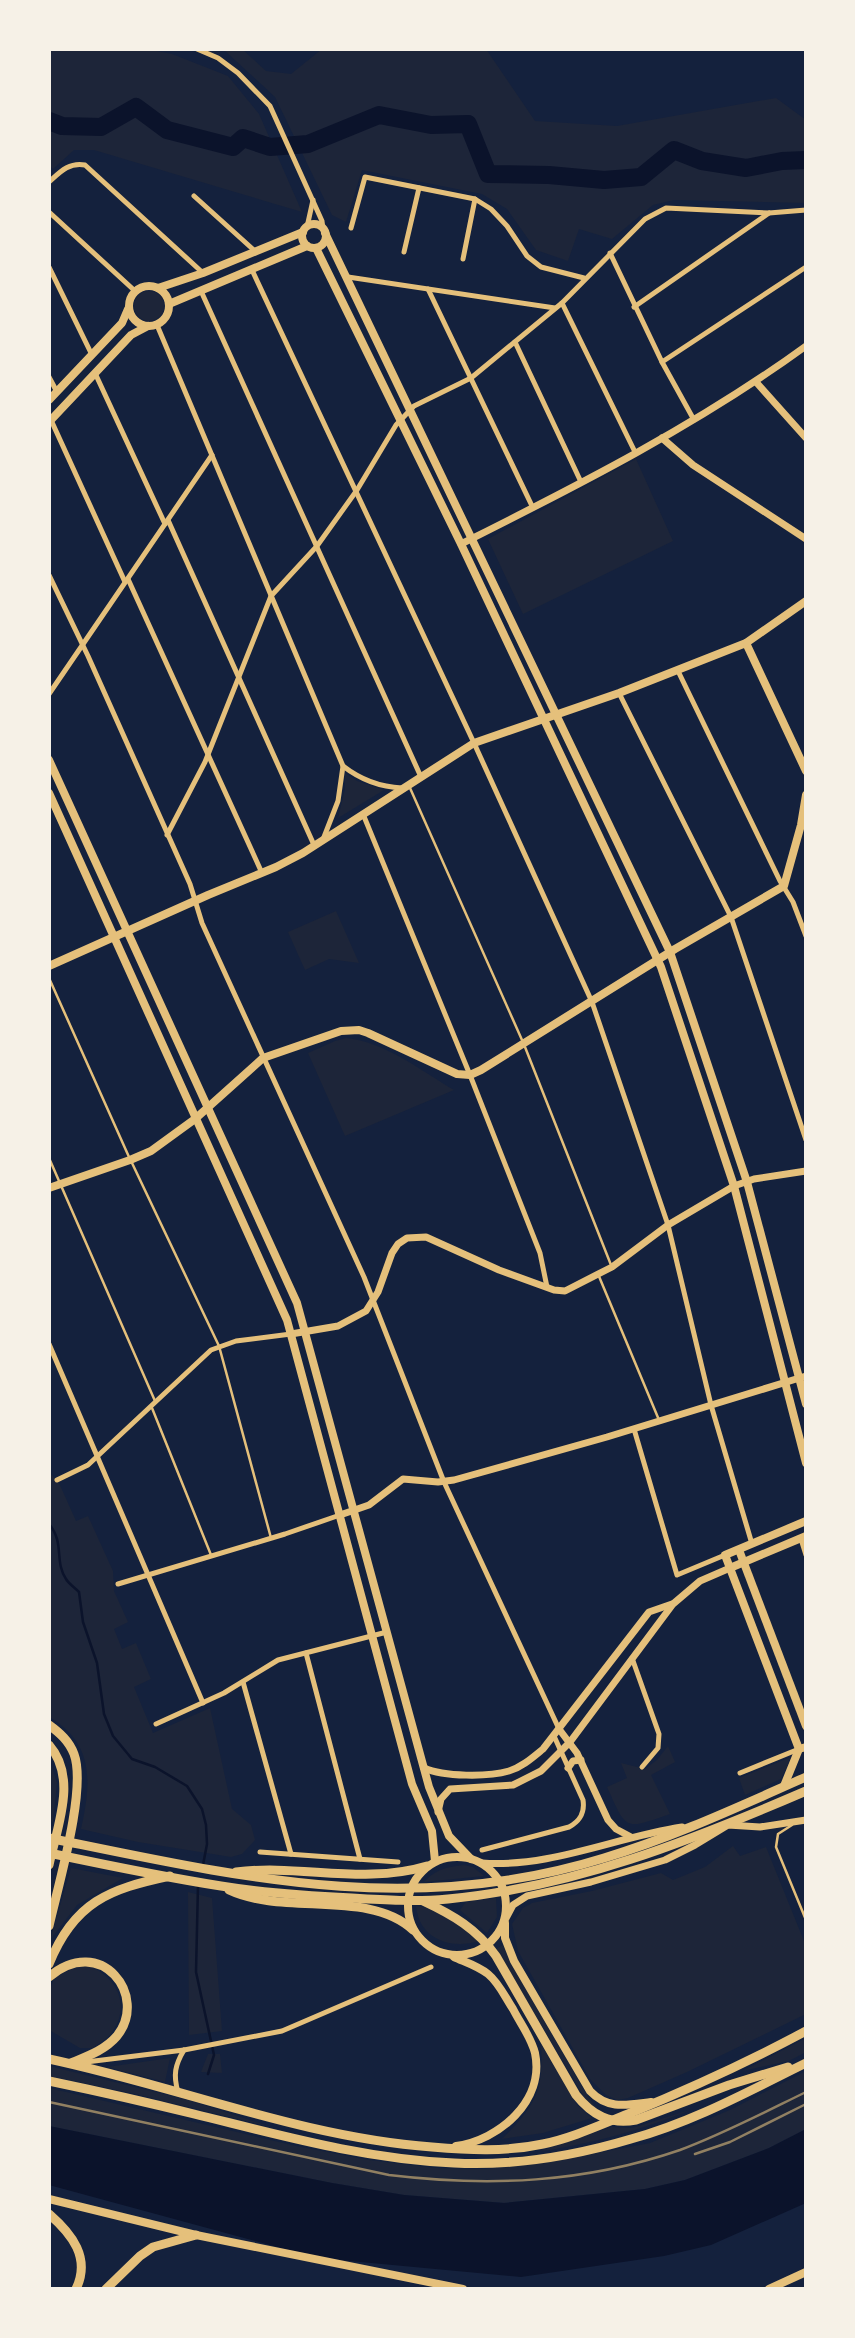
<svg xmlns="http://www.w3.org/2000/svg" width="855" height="2338" font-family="Overpass,sans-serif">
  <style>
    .green { fill: #1d2539 }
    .water { fill: #0b132b }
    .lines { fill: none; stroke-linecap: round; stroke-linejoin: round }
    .stream { stroke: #0b132b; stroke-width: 2.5 }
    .river { stroke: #0b132b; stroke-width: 18 }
    .service { stroke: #e5c07b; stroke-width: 2.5 }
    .minor { stroke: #e5c07b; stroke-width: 5 }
    .tertiary { stroke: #e5c07b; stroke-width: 7 }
    .secondary { stroke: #e5c07b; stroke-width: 8 }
    .primary { stroke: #e5c07b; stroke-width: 9 }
    .trunk { stroke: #e5c07b; stroke-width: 9 }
    .rail { stroke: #918062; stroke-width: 2.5 }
  </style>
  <rect width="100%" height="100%" fill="#14213d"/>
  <g class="green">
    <polygon points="49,49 146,49 172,54 228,76 259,114 302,212 94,150 74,150 53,169 49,165"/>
    <polygon points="223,49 242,49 266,71 291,74 322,49 486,49 535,121 617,126 776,98 806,120 806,203 674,200 653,205 612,239 579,229 568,261 536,250 507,209 482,194 362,170 346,222 332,215 275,97"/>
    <circle cx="149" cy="306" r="15"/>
    <polygon points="636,459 673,541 523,614 488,539"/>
    <polygon points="345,773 357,781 384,790 338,818 345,789"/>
    <polygon points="336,911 359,963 329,959 305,970 288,932"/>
    <path d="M346,1038c39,4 74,32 108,52l-109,46 -37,-83 27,-12z"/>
    <path d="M49,1472l10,11 17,38 12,-5 25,55 1,20 14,31 -14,7 8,20 14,-6 15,36 -17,8 19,46 57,-25 22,101 19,16 4,15 -13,14 -11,3 -93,-15 -57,-13c10,-45 14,-86 -32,-112z"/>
    <path d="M668,1746l7,16 -24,13 19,39c-46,16 -43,17 -63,-27l20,-9 -6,-15 24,6 12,-9z"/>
    <polygon points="791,1757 781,1779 745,1795 739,1778"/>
    <polygon points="49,1758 57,1783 53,1822 49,1821"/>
    <polygon points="733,1846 740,1856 766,1847 806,1946 806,2014 687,2072 628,2098 617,2100 606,2095 590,2079 518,1951 512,1924 523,1908 532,1903 592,1891 661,1873 673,1880 705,1867"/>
    <path d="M464,1865l9,2 11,9 -60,6c12,-13 23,-15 40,-17z"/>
    <polygon points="71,1868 123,1878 77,1905 50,1940"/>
    <polygon points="188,1892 212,1898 222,2031 189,2035"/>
    <polygon points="496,1898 497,1917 487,1933 460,1910 466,1902"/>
    <path d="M416,1906c25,2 44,19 63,35 -28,9 -60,-2 -63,-35z"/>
    <polygon points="503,1945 509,1960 587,2095 598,2110 587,2102 496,1949"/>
    <path d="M87,1965c27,10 44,37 27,64 -4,8 -14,14 -21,19h-13l-31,-18v-38l5,-14 18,-9z"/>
    <polygon points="806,2038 806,2052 789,2061 742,2071"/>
    <path d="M541,2044l36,61 15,13 -49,15 -41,6c33,-34 42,-47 39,-95z"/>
    <polygon points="208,2054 220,2054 222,2073 201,2072"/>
    <polygon points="170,2058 165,2082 107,2067"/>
    <polygon points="49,2066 188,2100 275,2128 135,2094 49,2076"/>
    <polygon points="806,2071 806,2129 769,2148 685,2180 645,2189 504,2203 404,2195 332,2183 49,2126 49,2088 296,2146 369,2160 436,2168 485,2169 544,2163 650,2143 730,2110"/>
    <path d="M693,2109c-51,21 -102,35 -156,43l74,-25 21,1z"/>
  </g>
  <polygon class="water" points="49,2126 332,2183 404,2195 504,2203 645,2189 685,2180 769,2148 806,2129 806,2203 711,2245 664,2256 521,2277 318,2258 49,2185"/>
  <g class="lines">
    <g class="stream">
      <path d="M49,1524c16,19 5,37 17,55 3,5 9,9 13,13l4,30 14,41 7,51 9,22 19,23 23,8 32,19 15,23 4,16 1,19 -4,21"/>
      <polyline points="198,1885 196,1972 214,2055 208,2074"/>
    </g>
    <polyline class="river" points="49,121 62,126 101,127 136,107 167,130 233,147 243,138 270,147 308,144 379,115 431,125 468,124 488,174 549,175 604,180 641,177 674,150 702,161 746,168 782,161 806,160"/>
    <g class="service">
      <polyline points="410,788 522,1040"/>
      <polyline points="49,978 129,1157"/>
      <polyline points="525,1047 611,1265"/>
      <polyline points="49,1158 155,1401"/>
      <polyline points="132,1163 219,1346 271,1538"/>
      <polyline points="598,1274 659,1420"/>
      <polyline points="152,1408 211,1555"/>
      <polyline points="792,1825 778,1834 776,1847 806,1920"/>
    </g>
    <g class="minor">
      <polyline points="197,49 218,58 238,73 270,106 322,221 323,229"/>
      <path d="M49,182c11,-10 20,-20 36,-17l118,108"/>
      <polyline points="194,196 256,252"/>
      <polyline points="49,212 135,291"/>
      <polyline points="307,227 313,200"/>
      <polyline points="351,228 365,177 475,199 491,209 507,226 527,256 541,267 584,278"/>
      <polyline points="404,252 419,188"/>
      <polyline points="610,253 662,362 694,420"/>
      <polyline points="463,259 475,199"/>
      <polyline points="49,267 92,355"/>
      <polyline points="252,270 474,743 592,1002 668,1225 711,1405 752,1544"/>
      <polyline points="348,277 555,308"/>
      <polyline points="428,289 533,508"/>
      <polyline points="201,291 421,777"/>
      <polyline points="562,303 635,452"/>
      <polyline points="634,307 769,213"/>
      <polyline points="157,325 343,766 338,801 324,837"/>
      <polyline points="515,342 581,482"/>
      <polyline points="662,362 806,267"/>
      <polyline points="95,373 165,524"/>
      <polyline points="49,377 57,392"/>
      <polyline points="51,420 125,582"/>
      <polyline points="168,520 314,845"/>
      <polyline points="49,575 88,656 190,884 202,923 364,1277 444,1482 559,1729"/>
      <polyline points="128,579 262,873"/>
      <polyline points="678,671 780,881 793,902 806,936"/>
      <polyline points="619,693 731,917 806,1140"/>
      <polyline points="49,694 212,455"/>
      <path d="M343,766c18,14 36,21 59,22"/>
      <polyline points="363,814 470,1075 540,1253 547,1287"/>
      <polyline points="167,835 205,762 271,596 317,546 357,490 396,425 414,406 471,378 562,303 645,219 666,208 769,213 806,210"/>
      <polyline points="49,1344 203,1703"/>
      <polyline points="634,1429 677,1575 725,1555"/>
      <polyline points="57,1480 88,1465 211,1350 236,1341 291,1334"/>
      <polyline points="801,1539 806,1555"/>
      <polyline points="118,1584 285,1534 340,1515"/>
      <polyline points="306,1653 360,1859"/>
      <polyline points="632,1658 659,1734 658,1748 642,1767"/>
      <polyline points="243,1682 291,1854"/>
      <polyline points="156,1724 224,1693 278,1660 387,1632"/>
      <polyline points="740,1773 799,1749"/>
      <path d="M482,1850l87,-23c11,-6 16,-14 14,-27l-29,-64"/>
      <polyline points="260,1852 398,1862"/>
      <polyline points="78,2063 184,2050 282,2031 431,1967"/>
      <path d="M178,2092c-5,-17 -3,-27 6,-42"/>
    </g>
    <g class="tertiary">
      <polyline points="756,382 806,438"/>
      <polyline points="662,438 693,465 806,539"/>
      <path d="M461,544c118,-59 238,-120 345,-198"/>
      <polyline points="291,1334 338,1326 366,1311 378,1292 392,1253 398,1244 407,1238 426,1237 499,1270 554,1290 565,1291 612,1267 668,1225 734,1186 754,1179 806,1171"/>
      <polyline points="340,1515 369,1505 403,1479 438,1482 454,1480 607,1437 806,1376"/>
      <polyline points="559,1729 577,1753 608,1820 616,1829 631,1837"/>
      <path d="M424,1768c20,9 64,9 85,3 13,-4 23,-13 34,-22l106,-137 23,-8"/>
      <polyline points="568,1768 573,1761 581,1760"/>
      <polyline points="438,1812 441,1799 450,1789 513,1785 541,1771 570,1742 673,1604 700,1581 730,1568"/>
      <path d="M482,1863c68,5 134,-26 200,-36"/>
      <polyline points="505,1920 513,1905 527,1896 591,1882 665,1860 695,1845 728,1825 760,1827 806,1820"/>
    </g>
    <g class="secondary">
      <circle cx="314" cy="236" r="12"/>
      <polyline points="325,233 670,952 747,1182 806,1404"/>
      <polyline points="316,248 461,544 661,967 734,1186 806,1463"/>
      <circle cx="149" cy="306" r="20"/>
      <polyline points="158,288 203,273 303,232"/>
      <polyline points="169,304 307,246"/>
      <polyline points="49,400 122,323 128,309"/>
      <polyline points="49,422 131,335 148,326"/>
      <polyline points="746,643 806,771"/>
      <polyline points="49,760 297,1303 429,1787 449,1836 471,1859"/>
      <polyline points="49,793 287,1320 412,1784 432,1831 435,1861"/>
      <polyline points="49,966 208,895 276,867 303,853 474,743 619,693 746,643 806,601"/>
      <polyline points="49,1188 130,1160 151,1151 195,1119 263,1058 341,1031 359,1030 368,1033 457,1074 470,1075 481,1070 675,949 784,886 801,825 806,795"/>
      <polyline points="739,1550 806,1726"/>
      <polyline points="730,1568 806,1536"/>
      <polyline points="799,1749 725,1555 806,1521"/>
      <polyline points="784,1786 799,1749 806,1747"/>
      <circle cx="457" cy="1906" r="49"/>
      <path d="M505,1923v15l9,23 76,130c18,19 37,14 61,11"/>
      <path d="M454,1957c11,5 24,9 34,17 11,9 17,23 25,35 7,14 18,28 22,44 10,48 -36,87 -79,93"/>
      <polyline points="49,2199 196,2235 463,2289"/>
      <polyline points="769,2289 806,2272"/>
    </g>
    <g class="primary">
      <path d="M49,1725c11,8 20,16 25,29 13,35 -16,132 -25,172"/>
      <path d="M49,1745c29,33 8,82 0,120"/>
      <path d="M49,1838c191,39 362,80 555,20 70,-21 136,-52 202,-81"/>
      <path d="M49,1853c57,12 114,24 172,33 43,7 88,10 131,12 32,2 64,4 96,1 126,-12 242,-58 358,-108"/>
      <path d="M236,1872c64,-8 128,13 191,-6"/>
      <path d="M229,1890c55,26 140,-1 184,40"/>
    </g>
    <g class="trunk">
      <path d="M423,1901c30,14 54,28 73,55l80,139c16,20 34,30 60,25l93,-35 59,-18"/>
      <path d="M49,1964c25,-62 60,-75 121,-88"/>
      <path d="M49,1977c52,-44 100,19 68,59 -12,14 -29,20 -46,27"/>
      <path d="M49,2059c128,27 251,78 383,88 36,3 74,5 111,-3 29,-6 57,-19 85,-30 61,-25 120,-52 178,-83"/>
      <path d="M49,2081c48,10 97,21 145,33 86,21 170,45 260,49 59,3 120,-7 177,-24 62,-17 118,-48 175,-76"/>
      <path d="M49,2214c23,20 42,44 27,75"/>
      <polyline points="106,2289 140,2256 153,2247 196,2235"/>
    </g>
    <g class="rail">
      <path d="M49,2102l340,73c100,12 195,8 291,-25 43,-16 85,-38 126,-58"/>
      <polyline points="695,2154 730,2142 806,2104"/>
    </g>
  </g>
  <rect width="855" height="2338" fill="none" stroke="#f6f1e7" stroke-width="102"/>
</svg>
